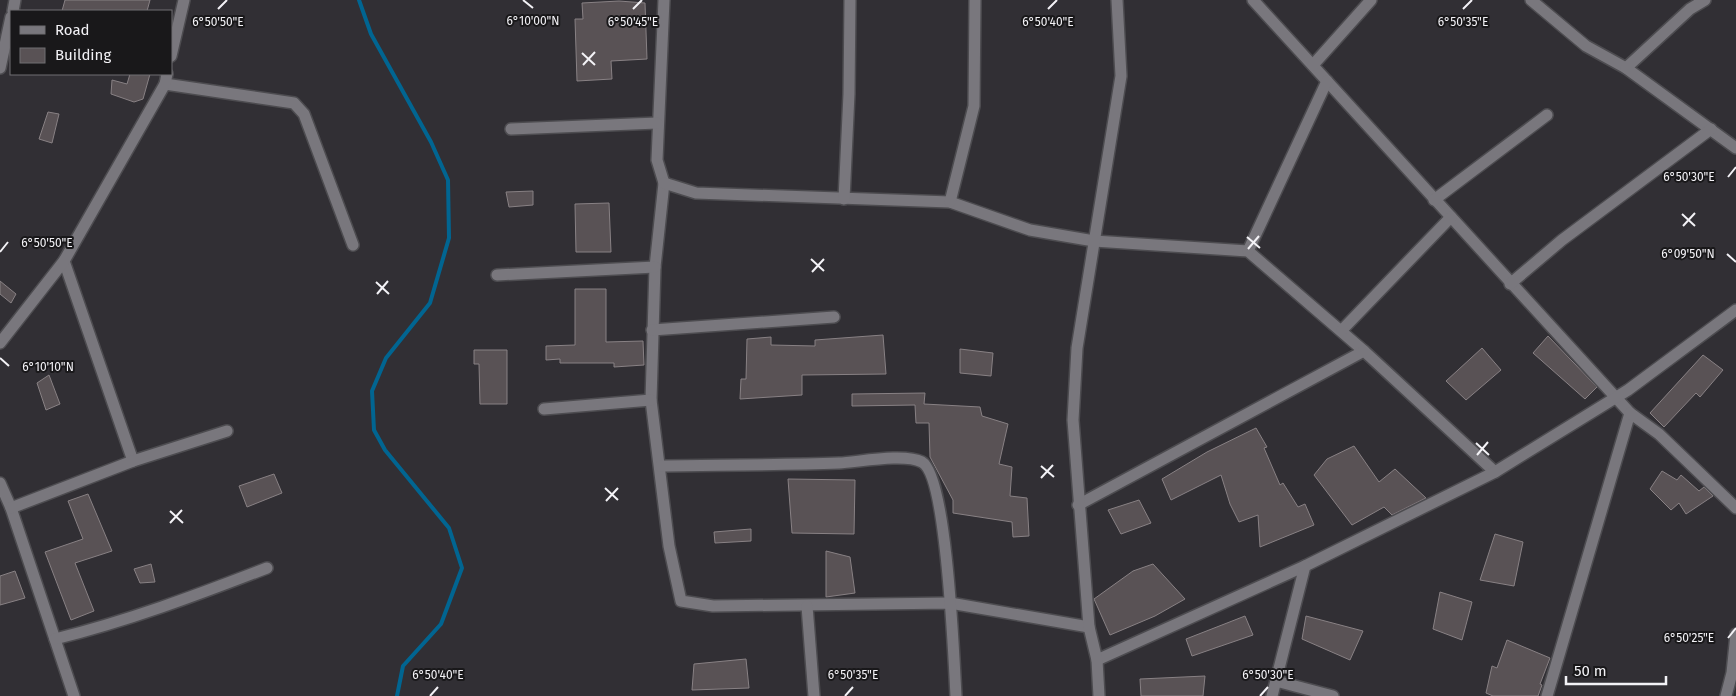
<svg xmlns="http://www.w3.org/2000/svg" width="1736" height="696" font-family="'Fira Sans',sans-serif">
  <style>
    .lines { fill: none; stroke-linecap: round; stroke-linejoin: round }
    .stream { stroke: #016591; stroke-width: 4 }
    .building { fill: #595255; stroke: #888184 }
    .street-casing { stroke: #4d4c50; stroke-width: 14 }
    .street { stroke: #79777d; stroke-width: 11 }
    .ticks { fill: none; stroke: #f3f2f6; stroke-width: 2 }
    .ticks-label { font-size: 12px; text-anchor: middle; fill: #f3f2f6; stroke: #19181a; stroke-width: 4; stroke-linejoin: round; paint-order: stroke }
  </style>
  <rect width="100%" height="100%" fill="#312f34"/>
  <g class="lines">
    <polyline class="stream" points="359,0 371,34 431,142 448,180 449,238 430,303 386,358 372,391 374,430 385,450 449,528 462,568 441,624 403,666 397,696"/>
  </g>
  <g class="building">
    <polygon points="65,0 150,0 147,11 62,11"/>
    <polygon points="619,1 645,3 647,59 611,61 612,79 577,81 575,19 583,19 582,3"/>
    <polygon points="130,74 150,74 143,99 134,102 111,94 112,80 127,84"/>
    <polygon points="48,112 59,114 52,143 39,139"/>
    <polygon points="533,191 533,205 509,207 506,192"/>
    <polygon points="609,203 611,252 576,252 575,204"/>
    <polygon points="0,281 16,294 11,303 0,294"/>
    <polygon points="575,289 606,289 606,342 643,341 644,365 614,367 614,363 560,363 560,359 546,360 546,346 575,345"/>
    <polygon points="883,335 886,374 802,375 802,395 740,399 741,379 746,379 747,339 771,337 771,345 815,346 815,340"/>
    <polygon points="1548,336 1597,387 1585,399 1533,353"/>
    <polygon points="1482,348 1501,370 1466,400 1446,381"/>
    <polygon points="960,349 993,353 991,376 960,373"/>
    <polygon points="474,350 507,350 507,404 480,404 479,364 474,364"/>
    <polygon points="1703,355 1723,370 1700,397 1696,393 1664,427 1650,413"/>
    <polygon points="49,375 60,404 46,410 37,383"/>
    <polygon points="925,393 924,404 980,407 982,416 1008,424 999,464 1012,467 1010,496 1027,498 1029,536 1013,537 1012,522 953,513 953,500 930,457 929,423 916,423 915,405 852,406 852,394"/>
    <polygon points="1256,428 1267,447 1264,448 1280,485 1283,483 1298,507 1305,504 1314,525 1260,547 1258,515 1239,522 1230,504 1221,475 1171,500 1162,479 1207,452"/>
    <polygon points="1354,446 1379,482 1395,469 1426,498 1392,515 1384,507 1352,525 1314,475 1327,459"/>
    <polygon points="1662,471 1677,480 1681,475 1699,491 1704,487 1713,496 1686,514 1679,503 1671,510 1650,489"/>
    <polygon points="274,474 282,493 247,507 239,486"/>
    <polygon points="788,479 855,480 854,534 792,533"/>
    <polygon points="88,494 112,551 75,563 94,611 71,620 45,552 83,539 68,501"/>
    <polygon points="1139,500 1151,523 1121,534 1108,510"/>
    <polygon points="751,529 751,541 715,543 714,532"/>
    <polygon points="1495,534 1523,542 1514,586 1480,580"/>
    <polygon points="826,551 850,557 855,593 826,597"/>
    <polygon points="151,564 155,582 140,583 134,569"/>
    <polygon points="1153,564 1185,599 1155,616 1110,635 1094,599 1133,571"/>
    <polygon points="15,571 25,598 0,605 0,576"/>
    <polygon points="1440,592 1472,602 1462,640 1433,629"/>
    <polygon points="1245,616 1253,635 1192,656 1186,639"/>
    <polygon points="1306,616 1363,631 1350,660 1302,639"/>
    <polygon points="1507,640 1550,658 1540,684 1542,685 1538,696 1493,696 1486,693 1492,666 1497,668"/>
    <polygon points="746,659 749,688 692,690 694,664"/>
    <polygon points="1205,676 1203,696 1141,696 1140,679"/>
  </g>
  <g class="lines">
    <defs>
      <g id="street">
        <polyline points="664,0 657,160 664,183 655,267 651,400 669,546 681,601 713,606 950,603 1089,627"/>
        <polyline points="1253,0 1630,413 1547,696"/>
        <polyline points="1531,0 1586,46 1626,68 1736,148"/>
        <polyline points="13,11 15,0"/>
        <polyline points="171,56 184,0"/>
        <polyline points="1313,65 1371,0"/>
        <polyline points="0,68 11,17"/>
        <polyline points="1626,68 1690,9 1705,0"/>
        <polyline points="165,84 294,103 304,114 353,245"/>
        <polyline points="511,129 657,123"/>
        <polyline points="664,183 696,193 950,202 1030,230 1094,241 1248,251 1364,351"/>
        <polyline points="844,199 849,94 850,0"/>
        <polyline points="1434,200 1547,115"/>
        <polyline points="950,202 974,106 975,0"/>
        <polyline points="1248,251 1327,81"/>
        <polyline points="64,261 133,461"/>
        <polyline points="497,275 655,267"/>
        <polyline points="1510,284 1562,240 1711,129"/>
        <polyline points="652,330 834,317"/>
        <polyline points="1342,330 1451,217"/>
        <polyline points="0,343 64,261 165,84 167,74"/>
        <polyline points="544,409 651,400"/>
        <polyline points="1630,413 1659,434 1736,508"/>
        <path d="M660,466c60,-1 119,-1 179,-3 20,-1 65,-10 83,-1 25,14 32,200 34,234"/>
        <polyline points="0,483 11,508 74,696"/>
        <polyline points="1078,505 1364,351 1495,472"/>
        <polyline points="11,508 133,461 227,431"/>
        <polyline points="807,606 814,696"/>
        <path d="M55,639c73,-18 142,-44 212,-71"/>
        <polyline points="1097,660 1305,566 1495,472 1628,390 1736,310"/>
        <polyline points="1276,681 1333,696"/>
        <polyline points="1099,696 1097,660 1089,627 1073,420 1077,348 1121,76 1117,0"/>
        <polyline points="1272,696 1305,566"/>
        <polyline points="1726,696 1732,673 1736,634"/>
      </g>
    </defs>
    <use href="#street" class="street-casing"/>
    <use href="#street" class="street"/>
  </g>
  <path class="ticks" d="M523,0l10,8M218,9l9,-9M633,9l9,-9M1048,9l9,-9M1463,9l9,-9M582,53l13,12M583,65l12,-13M1728,177l8,-10M1682,214l13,12M1683,226l12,-13M1247,237l13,11M1248,249l11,-13M0,252l8,-10M1727,254l9,8M811,259l13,12M812,272l12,-13M376,282l13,12M377,294l11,-13M0,358l9,8M1476,443l13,12M1477,455l11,-13M1041,466l13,11M1041,478l12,-13M605,488l13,12M606,501l12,-13M170,511l13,12M170,523l12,-13M1728,638l8,-10M430,696l8,-9M845,696l8,-9M1260,696l8,-9"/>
  <g class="ticks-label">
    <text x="533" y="25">6°10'00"N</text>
    <text x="218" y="26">6°50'50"E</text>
    <text x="633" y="26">6°50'45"E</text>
    <text x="1048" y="26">6°50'40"E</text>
    <text x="1463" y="26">6°50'35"E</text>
    <text x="1689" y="181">6°50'30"E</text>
    <text x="47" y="247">6°50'50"E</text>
    <text x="1688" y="258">6°09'50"N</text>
    <text x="48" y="371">6°10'10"N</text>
    <text x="1689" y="642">6°50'25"E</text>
    <text x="438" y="679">6°50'40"E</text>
    <text x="853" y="679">6°50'35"E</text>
    <text x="1268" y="679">6°50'30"E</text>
  </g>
  <rect x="10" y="10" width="162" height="65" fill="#19181a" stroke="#706f72"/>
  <rect x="20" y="26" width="25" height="8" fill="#79777d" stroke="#706f72"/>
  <text x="55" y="35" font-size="15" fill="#f3f2f6">Road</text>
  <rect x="20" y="48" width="25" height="15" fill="#595255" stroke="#706f72"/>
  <text x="55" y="60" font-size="15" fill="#f3f2f6">Building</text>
  <path d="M1566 676v8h100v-8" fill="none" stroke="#f3f2f6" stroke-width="2.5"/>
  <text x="1574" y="676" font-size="15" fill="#f3f2f6" stroke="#19181a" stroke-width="4" paint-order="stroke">50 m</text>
</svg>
